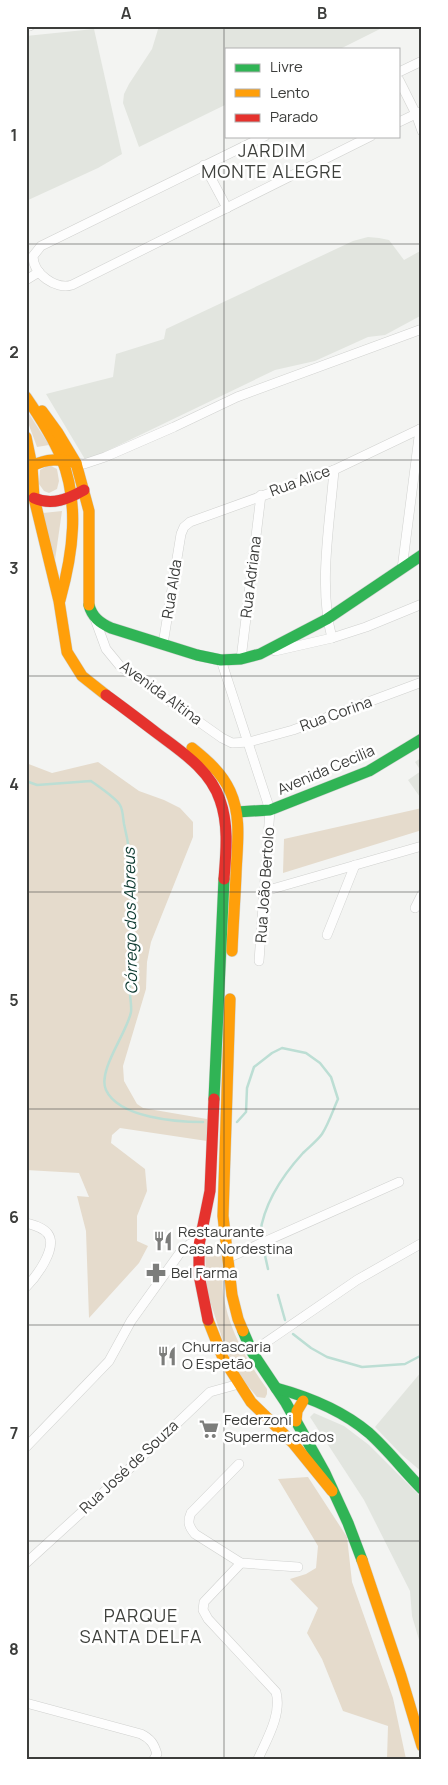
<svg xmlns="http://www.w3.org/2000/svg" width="448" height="1785" font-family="Manrope,sans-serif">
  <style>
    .built { fill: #e2e5df }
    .green { fill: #e5dbcc }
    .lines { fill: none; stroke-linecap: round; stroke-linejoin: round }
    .stream { stroke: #bcded4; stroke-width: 2.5 }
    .street-casing { stroke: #d0d1cf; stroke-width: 10 }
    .fast-casing { stroke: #d0d1cf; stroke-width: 12 }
    .slow-casing { stroke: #d0d1cf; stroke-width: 12 }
    .jam-casing { stroke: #d0d1cf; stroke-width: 12 }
    .street { stroke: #fdfdfd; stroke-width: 9 }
    .fast { stroke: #30b455; stroke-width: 11 }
    .slow { stroke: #ff9f0a; stroke-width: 11 }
    .jam { stroke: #e5322d; stroke-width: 11 }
    .grid { fill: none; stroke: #3c3d3b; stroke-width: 1; stroke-opacity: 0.55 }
    .labels { text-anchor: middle; stroke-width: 5; stroke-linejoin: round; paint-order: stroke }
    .street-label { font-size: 15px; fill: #3c3d3b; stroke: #fff }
    .poi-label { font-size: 15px; fill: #3c3d3b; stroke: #fff; text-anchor: start }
    .water-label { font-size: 16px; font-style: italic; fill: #0c392f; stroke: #fff }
    .quarter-label { font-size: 18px; letter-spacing: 1px; fill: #3f413d; stroke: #fff }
    .neatline { fill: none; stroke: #3c3d3b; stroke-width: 2 }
    .grid-label { font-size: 16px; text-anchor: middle; font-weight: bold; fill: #3c3d3b }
  </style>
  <rect width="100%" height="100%" fill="#f3f4f2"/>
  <g class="built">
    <polygon points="159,26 386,26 340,49 227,49 227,104 139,147 123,103 124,94 129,84 152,49"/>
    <polygon points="94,29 122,154 98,168 26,201 26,36"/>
    <polygon points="368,237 379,238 389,240 404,260 422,250 422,315 385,335 368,337 315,361 275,370 86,461 46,394 113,377 116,354 164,339 166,329 353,241"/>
    <polygon points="422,757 422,800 408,780 421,771 415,762"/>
    <polygon points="422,1371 422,1472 402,1455 375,1427"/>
    <polygon points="314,1413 344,1426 369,1445 422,1498 422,1650 412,1616 410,1591 364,1500 310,1417"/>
  </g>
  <g class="green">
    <path d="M26,409l23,36 -12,2c-4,-13 -11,-25 -11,-38z"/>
    <polygon points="49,465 57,469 59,481 57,489 49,493 44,491 39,484 40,470"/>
    <polygon points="62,511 55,560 43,513"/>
    <polygon points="98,762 139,791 164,800 180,808 193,822 193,837 151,942 147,962 146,989 123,1066 124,1081 137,1104 143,1108 207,1119 207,1141 120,1128 112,1135 111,1143 145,1169 147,1191 137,1216 137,1241 148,1246 139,1263 89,1318 86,1231 77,1196 89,1197 79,1173 26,1170 26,763 52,773"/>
    <polygon points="422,808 422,830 283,873 284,839"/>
    <path d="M213,1245c15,9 8,32 10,47 5,37 23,67 44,97v5l-2,4 -8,-1 -10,-12 -17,-26 -6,-15 -17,-52 -2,-40 2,-5z"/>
    <polygon points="308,1477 347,1537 352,1582 393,1698 406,1759 387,1759 388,1726 343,1711 322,1659 307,1633 318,1608 290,1579 306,1574 316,1568 318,1546 278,1479"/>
  </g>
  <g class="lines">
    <g class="stream">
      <path d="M26,781l11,4 54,-4c7,5 25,17 29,24 3,5 3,13 4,19 13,52 8,109 6,162 -1,9 2,18 1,26 -4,21 -34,59 -25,78 13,28 71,32 97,32"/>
      <path d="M237,1122l9,-10 1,-24 7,-21 18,-14 10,-5 24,5 14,10 11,14 7,22c-5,11 -9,24 -16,35 -5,7 -13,13 -19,19 -21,23 -39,50 -43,81"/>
      <polyline points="264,1251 268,1269"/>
      <polyline points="278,1295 285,1320"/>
      <polyline points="293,1334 311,1348 327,1357 362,1367 405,1364 422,1355"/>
    </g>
    <defs>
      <g id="street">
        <polyline points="26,27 30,26"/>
        <polyline points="399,72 422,61"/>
        <polyline points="399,80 416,114 422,131"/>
        <polyline points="399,122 422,111"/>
        <path d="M265,136l-224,110 -8,10c0,18 23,34 39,29l299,-149"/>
        <polyline points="204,165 227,208"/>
        <polyline points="26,280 39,272"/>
        <polyline points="76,463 84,464 105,457 174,427 237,397 422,329"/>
        <polyline points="402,569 420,429"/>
        <polyline points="95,619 106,649 120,666 222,738 232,743 249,742 293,730 422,682"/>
        <path d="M332,638c-14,-52 -2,-115 2,-168"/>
        <polyline points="163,644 181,534 184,527 190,522 334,470 422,428"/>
        <polyline points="275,651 332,638 366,627 422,604"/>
        <polyline points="241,659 261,495"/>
        <polyline points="221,660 270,810 259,961"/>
        <polyline points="265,891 422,846"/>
        <polyline points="415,908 422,894"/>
        <polyline points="327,935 355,865"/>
        <path d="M26,1223c7,2 17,4 22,11 10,14 -12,43 -22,53"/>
        <polyline points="228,1258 399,1182"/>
        <polyline points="252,1352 357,1280 422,1243"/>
        <polyline points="26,1447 109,1361 131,1321 182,1250 190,1244 200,1240"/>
        <path d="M239,1464l-48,49c-4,9 -2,14 4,21l46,29 57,4"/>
        <polyline points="26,1563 129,1469 210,1392 239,1384"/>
        <path d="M241,1563l-37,39 -1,8 5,9 68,73c6,22 -9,47 -18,67"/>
        <path d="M26,1703l115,31c10,5 13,10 16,20l-3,5"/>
      </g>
      <g id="fast">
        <path d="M89,605c3,12 11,18 22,23l86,27 24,5 20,-1 19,-5 67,-35 95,-64"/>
        <polyline points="237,812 270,810 369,771 422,739"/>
        <polyline points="214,1099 224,879"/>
        <polyline points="243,1331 252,1352 286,1403 325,1473 348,1523 362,1560"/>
        <path d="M276,1388c33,9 66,22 93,45 19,17 35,38 53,56"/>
      </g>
      <g id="slow">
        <path d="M26,397c13,19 26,39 35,60 19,46 12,96 -1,143"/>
        <polyline points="42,411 58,433 76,463 89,511 89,605"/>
        <polyline points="26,437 32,466 34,498 59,601 67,652 82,676 106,695"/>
        <path d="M32,466c15,-8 28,-7 44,-3"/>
        <path d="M192,748c15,12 30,25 38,43 12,26 7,55 6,83 -1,26 -3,51 -4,77"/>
        <polyline points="230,999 223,1216 232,1295 238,1319 243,1331"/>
        <polyline points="208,1320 223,1358 251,1402 293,1443 332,1491"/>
        <polyline points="296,1421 297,1411 303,1401"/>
        <polyline points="362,1560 401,1676 422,1746"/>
      </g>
      <g id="jam">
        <path d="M34,498c18,8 34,1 50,-8"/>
        <path d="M106,695c18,13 35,26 52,39 24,18 52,36 62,66 9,25 6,53 4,79"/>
        <polyline points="208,1320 199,1275 199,1245 210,1191 214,1099"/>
      </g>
    </defs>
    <use href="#street" class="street-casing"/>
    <use href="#fast" class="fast-casing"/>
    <use href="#slow" class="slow-casing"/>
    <use href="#jam" class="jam-casing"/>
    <use href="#street" class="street"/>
    <use href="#fast" class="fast"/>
    <use href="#slow" class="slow"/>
    <use href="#jam" class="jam"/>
  </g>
  <path class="grid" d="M224,26v1733M26,244h396M26,460h396M26,676h396M26,892h396M26,1109h396M26,1325h396M26,1541h396"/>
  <defs>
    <symbol id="restaurant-bare" viewBox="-9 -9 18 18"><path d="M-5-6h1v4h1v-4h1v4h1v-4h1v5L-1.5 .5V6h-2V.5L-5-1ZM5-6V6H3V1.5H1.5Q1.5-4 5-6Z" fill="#7c7d7b" stroke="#fff" stroke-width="2.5" paint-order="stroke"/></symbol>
    <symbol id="pharmacy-bare" viewBox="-9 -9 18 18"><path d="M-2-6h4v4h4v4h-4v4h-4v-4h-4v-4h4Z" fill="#7c7d7b" stroke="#fff" stroke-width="2.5" paint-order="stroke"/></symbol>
    <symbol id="supermarket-bare" viewBox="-9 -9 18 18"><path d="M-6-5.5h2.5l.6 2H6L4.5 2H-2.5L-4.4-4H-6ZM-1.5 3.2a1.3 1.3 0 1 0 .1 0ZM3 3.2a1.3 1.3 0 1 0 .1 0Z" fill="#7c7d7b" stroke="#fff" stroke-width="2.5" paint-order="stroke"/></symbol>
  </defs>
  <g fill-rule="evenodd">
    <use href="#restaurant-bare" x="149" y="1227" width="28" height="28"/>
    <use href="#pharmacy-bare" x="142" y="1259" width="28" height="28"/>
    <use href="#restaurant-bare" x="153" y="1342" width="28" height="28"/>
    <use href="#supermarket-bare" x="195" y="1415" width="28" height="28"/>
  </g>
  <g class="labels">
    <g class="street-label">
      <text transform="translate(300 481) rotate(-20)" y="5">Rua Alice</text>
      <text transform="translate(251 577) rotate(-83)" y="5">Rua Adriana</text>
      <text transform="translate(172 589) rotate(-81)" y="5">Rua Alda</text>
      <text transform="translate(161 693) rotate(36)" y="5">Avenida Altina</text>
      <text transform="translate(336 714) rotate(-20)" y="5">Rua Corina</text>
      <text transform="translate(326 770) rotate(-23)" y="5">Avenida Cecilia</text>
      <text transform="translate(265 885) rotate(-86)" y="5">Rua João Bertolo</text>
      <text transform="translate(129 1467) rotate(-43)" y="5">Rua José de Souza</text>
    </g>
    <g class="poi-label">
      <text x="178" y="1237">Restaurante<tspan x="178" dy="17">Casa Nordestina</tspan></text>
      <text x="171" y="1278">Bel Farma</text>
      <text x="182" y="1352">Churrascaria<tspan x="182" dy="17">O Espetão</tspan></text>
      <text x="224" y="1425">Federzoni<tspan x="224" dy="17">Supermercados</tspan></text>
    </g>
    <g class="water-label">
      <text transform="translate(130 921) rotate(-91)" y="6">Córrego dos Abreus</text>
    </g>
    <g class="quarter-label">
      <text x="272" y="157">JARDIM<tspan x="272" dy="21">MONTE ALEGRE</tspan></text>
      <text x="141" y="1622">PARQUE<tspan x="141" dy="21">SANTA DELFA</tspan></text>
    </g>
  </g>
  <rect width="448" height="1785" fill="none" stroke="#ffffff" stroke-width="55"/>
  <rect x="225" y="48" width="175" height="90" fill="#ffffff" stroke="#b1b1b1"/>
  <rect x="235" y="64" width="25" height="8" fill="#30b455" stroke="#b1b1b1"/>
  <text x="270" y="72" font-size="15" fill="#3c3d3b">Livre</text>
  <rect x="235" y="89" width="25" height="8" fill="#ff9f0a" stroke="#b1b1b1"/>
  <text x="270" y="98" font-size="15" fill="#3c3d3b">Lento</text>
  <rect x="235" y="114" width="25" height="8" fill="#e5322d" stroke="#b1b1b1"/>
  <text x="270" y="122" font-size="15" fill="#3c3d3b">Parado</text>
  <rect x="28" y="28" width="392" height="1730" class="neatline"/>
  <g class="grid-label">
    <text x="126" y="19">A</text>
    <text x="322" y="19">B</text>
    <text x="14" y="141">1</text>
    <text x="14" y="358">2</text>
    <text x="14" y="574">3</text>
    <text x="14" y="790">4</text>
    <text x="14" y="1006">5</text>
    <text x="14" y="1223">6</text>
    <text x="14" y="1439">7</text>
    <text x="14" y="1655">8</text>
  </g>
</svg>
